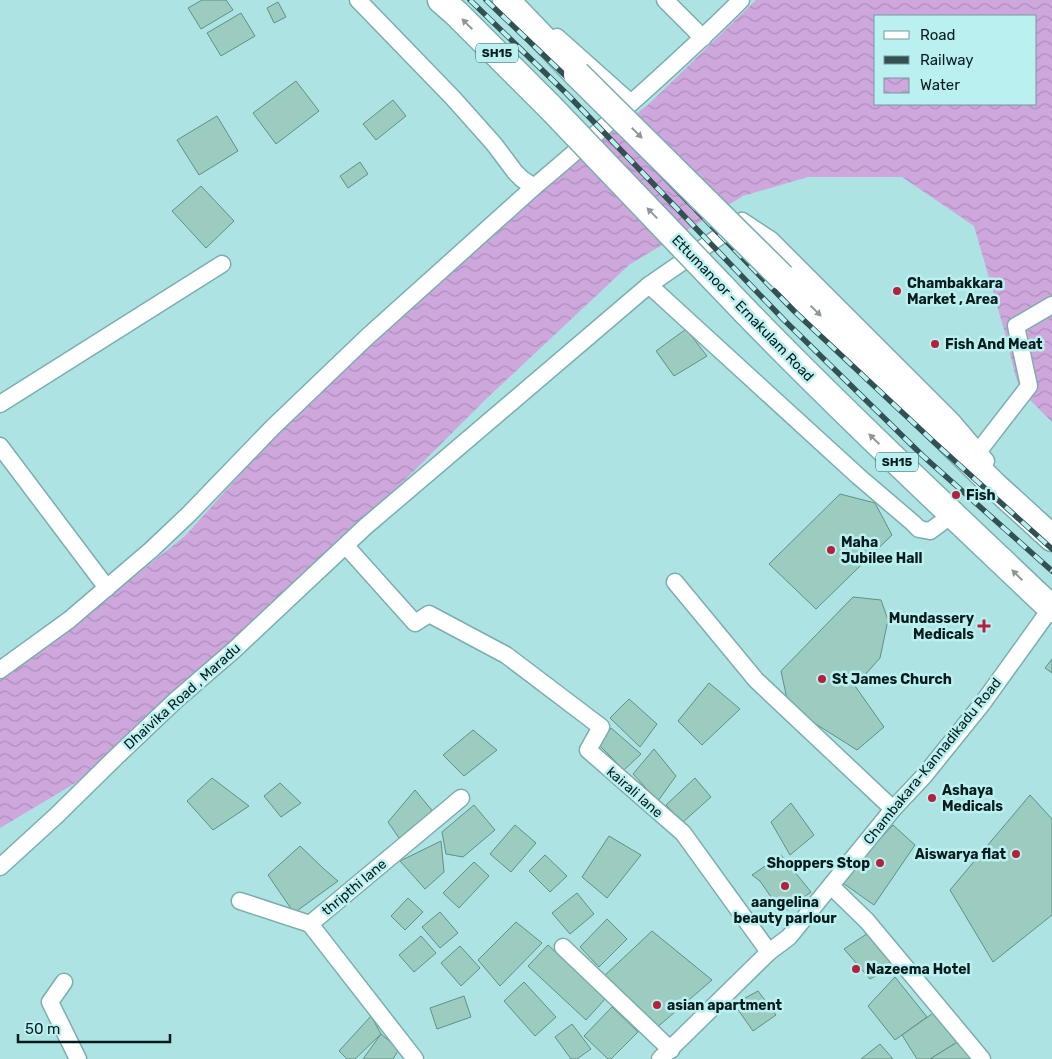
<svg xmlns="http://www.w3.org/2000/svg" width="1052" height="1059" font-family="Rubik,sans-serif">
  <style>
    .water { fill: url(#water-waves); fill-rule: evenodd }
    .building { fill: #9cccbf; stroke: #619084 }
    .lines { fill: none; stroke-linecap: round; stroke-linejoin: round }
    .minor-casing { stroke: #7baeaf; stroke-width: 19 }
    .primary-casing { stroke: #7baeaf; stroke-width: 29 }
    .minor { stroke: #fff; stroke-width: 16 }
    .primary { stroke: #fff; stroke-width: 26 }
    .rail-casing { stroke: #335152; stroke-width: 5.5 }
    .rail { stroke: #bbf0f1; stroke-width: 4; stroke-dasharray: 11; stroke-linecap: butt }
    .primary-bridge-casing { stroke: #7baeaf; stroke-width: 29; stroke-linecap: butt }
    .primary-bridge { stroke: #fff; stroke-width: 26 }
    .oneway { fill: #8f9899 }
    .poi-dot { fill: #b3213d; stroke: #bbf0f1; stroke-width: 2 }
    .labels { text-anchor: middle; stroke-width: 5; stroke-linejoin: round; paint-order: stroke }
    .shield { fill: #bbf0f1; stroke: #3c5b5c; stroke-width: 1 }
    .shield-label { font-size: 12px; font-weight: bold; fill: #061b1c }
    .poi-label { font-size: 14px; font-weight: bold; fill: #061b1c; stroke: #bbf0f1; text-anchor: start }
    .street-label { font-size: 14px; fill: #061b1c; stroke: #bbf0f1 }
  </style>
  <defs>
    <pattern id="water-waves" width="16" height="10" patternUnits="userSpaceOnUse" patternTransform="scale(1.25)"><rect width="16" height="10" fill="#cea7dd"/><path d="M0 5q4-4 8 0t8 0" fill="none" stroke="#af8fbd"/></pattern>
  </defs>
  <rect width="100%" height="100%" fill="#aee3e3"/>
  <path class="water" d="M756,0h296v422l-29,-29 -7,-15 -11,-45 -31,-107 -72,-49h-94l-65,19 -114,69 -144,135 -130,130 -112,105 -166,147 -77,46v-148l67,-50 118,-94 99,-110 94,-94 173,-151 99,-78zM876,16h160v88h-160z"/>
  <g class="building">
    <polygon points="202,0 226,0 233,10 201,29 188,8"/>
    <polygon points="278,2 286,17 274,23 267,8"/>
    <polygon points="241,13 255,36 221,56 207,33"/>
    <polygon points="296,81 319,111 276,144 253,113"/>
    <polygon points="393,100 406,116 376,140 363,124"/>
    <polygon points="217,116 238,151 199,175 177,140"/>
    <polygon points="360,162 368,174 348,188 340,176"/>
    <polygon points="201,186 234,221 206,248 172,211"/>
    <polygon points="686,329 707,356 674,376 656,351"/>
    <polygon points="840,494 875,503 892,535 816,609 769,564"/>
    <polygon points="853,597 881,600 888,620 880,658 855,686 884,727 857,750 811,721 787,699 781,671"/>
    <polygon points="1052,659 1052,673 1045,668"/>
    <polygon points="709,683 740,709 702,745 678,721"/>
    <polygon points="629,699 657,724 640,747 610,718"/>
    <polygon points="611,728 641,754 624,770 599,745"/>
    <polygon points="473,730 497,750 464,776 443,755"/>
    <polygon points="654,749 676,776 658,801 633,774"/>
    <polygon points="212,778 249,806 213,830 187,801"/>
    <polygon points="695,778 711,797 683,822 666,805"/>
    <polygon points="280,783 301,803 281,817 264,796"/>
    <polygon points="415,790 435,814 399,838 388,822"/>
    <polygon points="1030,795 1052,819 1052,915 993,962 950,890"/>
    <polygon points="791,803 814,835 790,855 771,822"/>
    <polygon points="474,805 495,830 463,857 446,854 442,832"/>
    <polygon points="515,825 536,843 511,872 490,854"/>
    <polygon points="893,825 915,845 874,905 840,881"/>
    <polygon points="609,836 641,855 607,898 582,877"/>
    <polygon points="441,841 444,872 425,889 400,861"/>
    <polygon points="300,846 324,869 338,881 294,913 268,875"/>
    <polygon points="545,855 567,876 550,892 529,871"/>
    <polygon points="781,855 811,892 782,913 760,881 752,875"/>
    <polygon points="474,862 489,876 459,908 443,893"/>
    <polygon points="577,893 594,914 570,934 552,913"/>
    <polygon points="408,898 423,912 405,930 391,916"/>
    <polygon points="440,912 458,933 440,948 422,927"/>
    <polygon points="607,919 627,939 599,967 580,947"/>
    <polygon points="516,922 542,943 500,986 478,960"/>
    <polygon points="874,929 898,964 870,979 844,949"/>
    <polygon points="652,931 712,980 654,1030 603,977"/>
    <polygon points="421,936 436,953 414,972 399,955"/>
    <polygon points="548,945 606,998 586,1020 528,966"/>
    <polygon points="460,946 480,968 461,986 441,963"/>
    <polygon points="895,977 927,1017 895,1040 868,1006"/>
    <polygon points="524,982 556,1017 535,1036 504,1001"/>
    <polygon points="758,991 776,1015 753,1031 734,1004"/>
    <polygon points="464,996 471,1017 437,1029 430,1008"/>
    <polygon points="612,1007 638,1032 611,1059 608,1059 584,1036"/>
    <polygon points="936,1011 959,1041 930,1059 917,1059 902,1035"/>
    <polygon points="371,1016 381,1034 355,1059 347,1059 339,1051"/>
    <polygon points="572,1024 591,1049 577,1059 571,1059 555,1037"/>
    <polygon points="381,1034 399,1049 393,1059 363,1059"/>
    <polygon points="959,1041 972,1059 930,1059"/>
    <polygon points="880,1044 893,1059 861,1059"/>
  </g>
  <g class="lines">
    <defs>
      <g id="minor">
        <polyline points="665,0 703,38"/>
        <polyline points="557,37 631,103"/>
        <path d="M534,187c71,-60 141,-121 207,-187"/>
        <polyline points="649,285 742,221 771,240 952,421 986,461"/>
        <polyline points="0,404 222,264"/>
        <polyline points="0,446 107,588"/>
        <polyline points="978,452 1029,386 1016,326 1052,305"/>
        <polyline points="346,546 415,623 429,614 506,655 601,727 588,750 683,833 769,952"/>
        <polyline points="675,582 756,680 893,809"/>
        <polyline points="0,670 69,620 151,550 189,514 272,428 366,338 534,187 522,179 515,172 494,144 453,98 358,0"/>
        <polyline points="0,867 57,815 115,758 176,700 234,650 365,527 649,285 858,476 913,523 919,529 930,531 953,514"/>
        <polyline points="831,886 867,921 982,1059"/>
        <polyline points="240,901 310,924"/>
        <polyline points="310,924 461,798"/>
        <polyline points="310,924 415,1059"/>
        <polyline points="563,947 671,1050"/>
        <polyline points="64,982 50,1002 78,1059"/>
        <polyline points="660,1059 769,952 789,937 893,809 924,776 982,704 1051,608"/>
      </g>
      <g id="primary">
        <polyline points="441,0 457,14 551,108"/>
        <polyline points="506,0 577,74"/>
        <polyline points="782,277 995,486 1052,538"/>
        <path d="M746,312c99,102 203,199 306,297"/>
      </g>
    </defs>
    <use href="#minor" class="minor-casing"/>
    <use href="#primary" class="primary-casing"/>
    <use href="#minor" class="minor"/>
    <use href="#primary" class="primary"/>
    <defs>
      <g id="rail">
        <polyline points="470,0 567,94 784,320 923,456 1052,571"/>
        <polyline points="486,0 576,86 794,311 935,443 1052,549"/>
      </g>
    </defs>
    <use href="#rail" class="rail-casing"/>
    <use href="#rail" class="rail"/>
    <defs>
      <g id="primary-bridge">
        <polyline points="577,74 782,277"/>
        <polyline points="551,108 746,312"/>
      </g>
    </defs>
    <use href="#primary-bridge" class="primary-bridge-casing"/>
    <use href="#primary-bridge" class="primary-bridge"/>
  </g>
  <defs><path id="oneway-solid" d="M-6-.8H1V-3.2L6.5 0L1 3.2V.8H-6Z" transform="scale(1.25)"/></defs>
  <g class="oneway">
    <use href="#oneway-solid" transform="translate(467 24) rotate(-135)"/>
    <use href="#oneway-solid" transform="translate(637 133) rotate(45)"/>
    <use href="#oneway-solid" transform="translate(652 213) rotate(-134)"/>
    <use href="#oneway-solid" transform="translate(816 311) rotate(44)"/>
    <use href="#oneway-solid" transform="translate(874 439) rotate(-136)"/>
    <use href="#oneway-solid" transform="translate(1017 575) rotate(-136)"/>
  </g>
  <g class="poi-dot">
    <circle cx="897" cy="291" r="5"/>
    <circle cx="935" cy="344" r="5"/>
    <circle cx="956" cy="495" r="5"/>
    <circle cx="831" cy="550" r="5"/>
    <path d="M981.5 618.5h5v5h5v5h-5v5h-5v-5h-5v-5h5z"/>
    <circle cx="822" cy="679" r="5"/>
    <circle cx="932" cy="798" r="5"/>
    <circle cx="1016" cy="854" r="5"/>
    <circle cx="880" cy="863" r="5"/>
    <circle cx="785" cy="886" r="5"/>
    <circle cx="856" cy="969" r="5"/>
    <circle cx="657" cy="1005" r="5"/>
  </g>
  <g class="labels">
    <g class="shield">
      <rect x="476" y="43.5" width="42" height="19" rx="4"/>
      <rect x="876" y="452.5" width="42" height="19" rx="4"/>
    </g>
    <g class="shield-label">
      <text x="497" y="57">SH15</text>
      <text x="897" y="466">SH15</text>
    </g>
    <g class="poi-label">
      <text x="907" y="288">Chambakkara<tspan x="907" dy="16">Market , Area</tspan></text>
      <text x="945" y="349">Fish And Meat</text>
      <text x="966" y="500">Fish</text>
      <text x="841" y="547">Maha<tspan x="841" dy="16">Jubilee Hall</tspan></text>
      <text x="974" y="623" text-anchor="end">Mundassery<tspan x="974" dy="16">Medicals</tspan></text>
      <text x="832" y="684">St James Church</text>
      <text x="942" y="795">Ashaya<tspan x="942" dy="16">Medicals</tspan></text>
      <text x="1006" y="859" text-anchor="end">Aiswarya flat</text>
      <text x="870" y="868" text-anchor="end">Shoppers Stop</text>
      <text x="785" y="907" text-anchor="middle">aangelina<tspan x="785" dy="16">beauty parlour</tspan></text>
      <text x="866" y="974">Nazeema Hotel</text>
      <text x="667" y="1010">asian apartment</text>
    </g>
    <g class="street-label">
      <text transform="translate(743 308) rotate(46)" y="5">Ettumanoor - Ernakulam Road</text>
      <text transform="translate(182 696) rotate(-42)" y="5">Dhaivika Road , Maradu</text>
      <text transform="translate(932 761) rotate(-51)" y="5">Chambakara-Kannadikadu Road</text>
      <text transform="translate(635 792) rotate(41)" y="5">kairali lane</text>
      <text transform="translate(354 887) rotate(-40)" y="5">thripthi lane</text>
    </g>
  </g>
  <rect x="874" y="15" width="162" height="90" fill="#bbf0f1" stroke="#739b9c"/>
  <rect x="884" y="31" width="25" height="8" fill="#ffffff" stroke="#739b9c"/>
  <text x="920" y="40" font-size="15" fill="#061b1c">Road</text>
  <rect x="884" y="56" width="25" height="8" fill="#335152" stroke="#739b9c"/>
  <text x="920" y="65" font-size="15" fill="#061b1c">Railway</text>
  <rect x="884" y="78" width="25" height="15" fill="url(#water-waves)" stroke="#739b9c"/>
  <text x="920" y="90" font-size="15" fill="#061b1c">Water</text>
  <path d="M18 1034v8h152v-8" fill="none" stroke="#061b1c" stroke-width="2.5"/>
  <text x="25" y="1034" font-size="15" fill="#061b1c" stroke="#bbf0f1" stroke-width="4" paint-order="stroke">50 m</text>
</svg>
